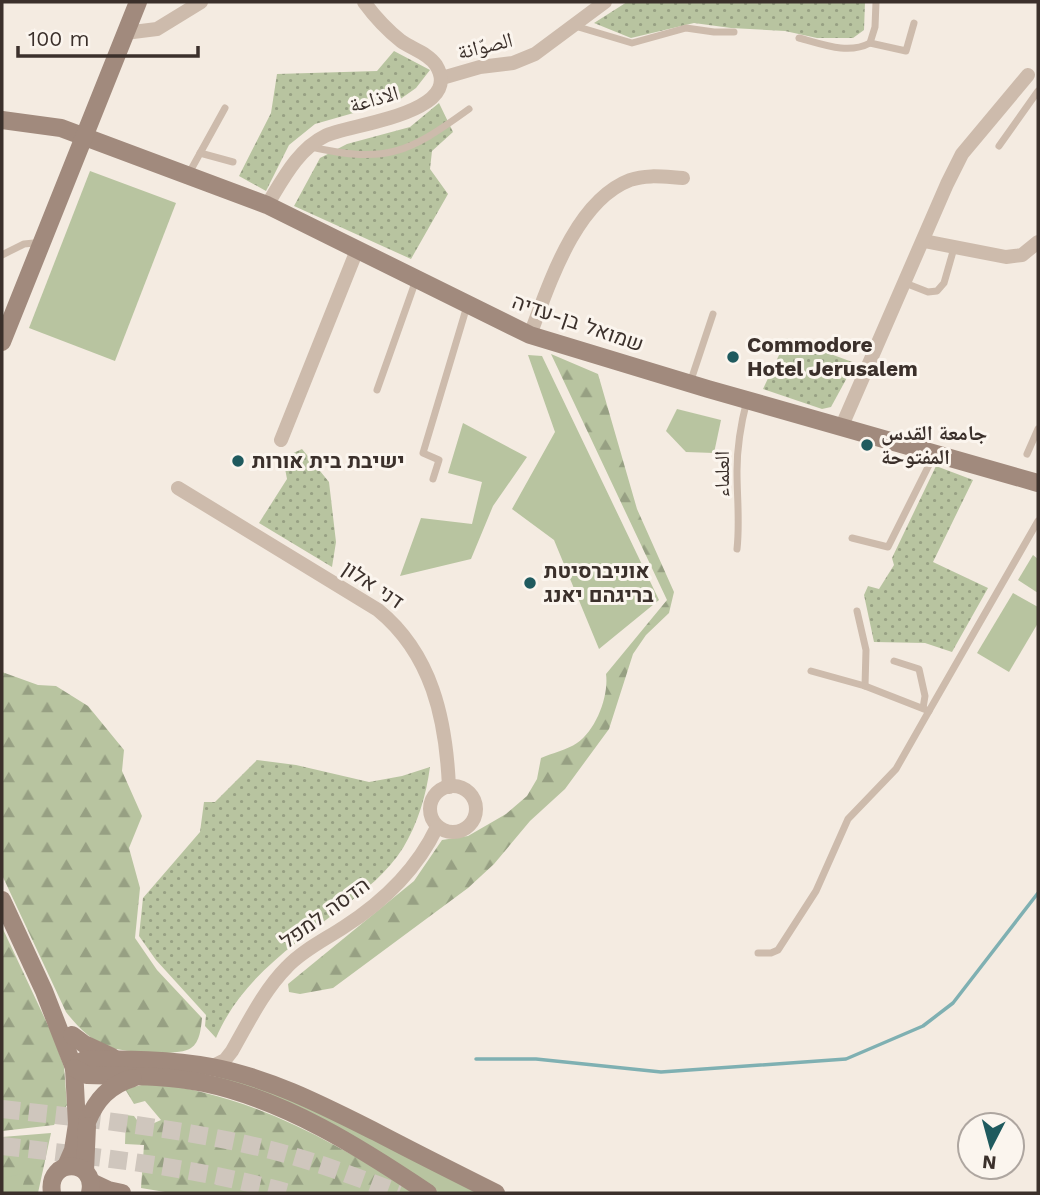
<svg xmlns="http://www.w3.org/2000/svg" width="1040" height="1195" font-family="'Work Sans','Noto Naskh Arabic',Heebo,sans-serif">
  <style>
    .grass { fill: url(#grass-dots) }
    .forest { fill: url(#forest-firs) }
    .park { fill: #b8c4a0 }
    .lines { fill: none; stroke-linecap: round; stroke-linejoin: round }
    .stream { stroke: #7fb0b2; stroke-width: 3.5 }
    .secondary-tunnel { stroke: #cfc6bd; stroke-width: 18; stroke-dasharray: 18 9; stroke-linecap: butt }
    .lane { stroke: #cdbbac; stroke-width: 7 }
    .street { stroke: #cdbbac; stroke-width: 14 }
    .secondary { stroke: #a18a7d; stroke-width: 18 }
    .poi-dot { fill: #1f5a5e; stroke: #fbf5ee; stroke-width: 2.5 }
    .labels { text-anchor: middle; stroke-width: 6; stroke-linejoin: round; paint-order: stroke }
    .street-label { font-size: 21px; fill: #3b302b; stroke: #fbf5ee }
    .poi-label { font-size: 21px; font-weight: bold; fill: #3b302b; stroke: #fbf5ee; text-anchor: start }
  </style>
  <defs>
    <pattern id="grass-dots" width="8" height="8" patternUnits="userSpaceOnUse" patternTransform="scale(1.75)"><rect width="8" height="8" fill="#b8c4a0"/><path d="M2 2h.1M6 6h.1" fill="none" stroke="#97a083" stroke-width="1.8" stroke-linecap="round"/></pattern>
    <pattern id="forest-firs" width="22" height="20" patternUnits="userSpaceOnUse" patternTransform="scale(1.75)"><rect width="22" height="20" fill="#b8c4a0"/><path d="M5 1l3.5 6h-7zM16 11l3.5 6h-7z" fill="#97a083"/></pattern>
  </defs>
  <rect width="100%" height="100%" fill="#f4ebe1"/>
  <g class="grass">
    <polygon points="627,2 865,2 864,30 853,38 817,38 785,31 731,28 694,23 631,38 594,23"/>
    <polygon points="394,51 430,70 416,88 399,100 315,124 289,145 266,191 239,176 271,113 277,74 377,71"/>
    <polygon points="439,103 453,132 432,151 430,169 448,194 411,259 294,206 320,158 347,144 410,127"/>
    <polygon points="787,338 855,363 831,407 822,409 763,389"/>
    <polygon points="302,449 329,482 336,542 332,567 259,523 287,479 283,458"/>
    <polygon points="936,466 973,480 933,562 988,588 952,652 925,643 874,642 864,595 868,586 879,589 894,565 892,558"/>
    <path d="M257,760l39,5 73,17 33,-6 28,-9c-4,29 -12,56 -27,81 -15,24 -39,43 -61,60 -49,37 -101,71 -126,130l-11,-12 1,-11 -50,-55 -17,-24 4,-38 57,-66 4,-30h11z"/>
  </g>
  <g class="forest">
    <path d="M551,354l47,20 39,135 37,83 -5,21 -23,22 -13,19 -24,75 -44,60 -35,32 -36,43 -26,24 -135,100 -33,6 -11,-2 -1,-8 126,-103 28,-41 26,-4 38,-22 21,-18 10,-17 4,-21c11,-5 26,-8 36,-15 19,-13 32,-47 29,-69l61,-74z"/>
    <path d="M2,672l36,13 18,1 32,20 36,44 -2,21 20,45 -13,32 11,40 -5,50 22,32 45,48c-1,10 -2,24 -11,30 -12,9 -68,4 -82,-1 -18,-6 -32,-21 -43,-35l-64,-137z"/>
    <polygon points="2,927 53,1036 64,1067 67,1105 54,1125 2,1131"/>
    <path d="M150,1083c105,12 179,58 268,110h-247l-30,-5 3,-43 -19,-1 1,-29 8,1 9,12 18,-8 -16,-19 -11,3 -9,-15z"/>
    <polygon points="51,1133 38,1193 2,1193 2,1137"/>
  </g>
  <g class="park">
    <polygon points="90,171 176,203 115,361 29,328"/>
    <polygon points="528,355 542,356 659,600 599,649 554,540 512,509 555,432"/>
    <polygon points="677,409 721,420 714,453 686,452 666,431"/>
    <polygon points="463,423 527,457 493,506 471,559 400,576 421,518 472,524 482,482 448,473"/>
    <polygon points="1033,555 1038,559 1038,593 1018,580"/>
    <polygon points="1013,593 1038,607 1038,623 1009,672 977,653"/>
    <polygon points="220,1074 292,1098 482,1193 439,1193 398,1166 216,1081"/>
    <polygon points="26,1173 21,1193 2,1193 2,1178"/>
  </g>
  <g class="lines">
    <polyline class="stream" points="476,1059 536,1059 661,1072 846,1059 923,1026 953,1003 1038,893"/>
    <g class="secondary-tunnel">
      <path d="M2,1109c89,10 178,19 265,40 45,11 89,28 132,44"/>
      <path d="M2,1146c96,11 193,21 287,47"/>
    </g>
    <g class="lane">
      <polyline points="575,26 632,43 686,28 714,32 734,32"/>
      <path d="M799,38c23,6 49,17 71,5l5,-16 1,-25"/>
      <polyline points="870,43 906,51 914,23"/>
      <polyline points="999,146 1038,91"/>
      <path d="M311,147c76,17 97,6 158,-38"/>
      <polyline points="200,153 233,162"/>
      <polyline points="188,175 225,108"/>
      <polyline points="2,255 24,244 34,243 37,249"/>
      <polyline points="905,283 928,292 937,291 944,283 954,248"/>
      <polyline points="690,383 713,314"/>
      <polyline points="377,390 416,280"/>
      <polyline points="1027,454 1038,429"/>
      <polyline points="433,479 439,460 423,453 467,306"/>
      <polyline points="852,538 888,547 934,455"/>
      <path d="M737,549c3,-27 0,-51 0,-78 0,-24 4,-48 10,-71"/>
      <polyline points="857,611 866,650 865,686"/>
      <polyline points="894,661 919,669 925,696 923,708"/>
      <polyline points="811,671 865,686 929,711 1038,521"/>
      <polyline points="758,953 771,953 778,950 816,891 848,819 896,769 929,711"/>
    </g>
    <g class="street">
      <polyline points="125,33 157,29 201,2"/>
      <polyline points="442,78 480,67 513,63 535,54 605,2"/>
      <path d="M267,205c15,-24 31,-56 58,-69 24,-12 141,-22 111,-71 -8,-12 -24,-16 -35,-24 -15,-12 -26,-24 -37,-39"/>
      <polyline points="924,241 1006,257 1022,255 1038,242"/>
      <path d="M530,335c19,-50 45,-134 100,-155 17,-6 35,-3 53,-2"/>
      <polyline points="841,428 947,184 962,154 1028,75"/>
      <polyline points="281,440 357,250"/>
      <path d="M178,488l200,122c54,44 68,109 71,177"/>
      <circle cx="453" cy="809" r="23"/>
      <path d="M211,1067l14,-7 7,-9c16,-28 32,-61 55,-84 16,-17 39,-28 57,-40 39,-25 73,-58 93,-100"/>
    </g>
    <g class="secondary">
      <polyline points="2,120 61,128 267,205 530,335 708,389 1038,483"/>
      <polyline points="2,342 138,2"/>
      <polyline points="2,900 44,991 74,1068 77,1124 73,1150 66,1166"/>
      <polyline points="72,1035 84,1044 112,1057"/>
      <path d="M74,1068l10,-8c42,-1 86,-1 128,7 58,11 112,39 164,65 40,21 80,41 120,61"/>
      <path d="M74,1068l13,7c40,1 79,0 117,8 81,17 157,65 224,110"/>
      <path d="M87,1122c9,-22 22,-37 46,-44"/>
      <polyline points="85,1171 87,1126"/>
      <polyline points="91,1182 108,1190 122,1193"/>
      <path d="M52,1193c-6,-36 46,-35 38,0"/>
    </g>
  </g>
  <g class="poi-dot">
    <circle cx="733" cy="357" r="7"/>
    <circle cx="867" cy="445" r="7"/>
    <circle cx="238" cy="461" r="7"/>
    <circle cx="530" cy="583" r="7"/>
  </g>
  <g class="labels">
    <g class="street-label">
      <text transform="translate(485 46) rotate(-14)" y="7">الصوّانة</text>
      <text transform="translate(374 99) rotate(-16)" y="7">الاذاعة</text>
      <text transform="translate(578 323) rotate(19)" y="7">שמואל בן-עדיה</text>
      <text transform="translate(722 474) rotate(-90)" y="7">العلماء</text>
      <text transform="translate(373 585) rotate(34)" y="7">דני אלון</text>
      <text transform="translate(325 913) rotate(-36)" y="7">הדסה למפל</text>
    </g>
    <g class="poi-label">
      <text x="747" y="352">Commodore<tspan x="747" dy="24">Hotel Jerusalem</tspan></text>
      <text x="881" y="440">جامعة القدس<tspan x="881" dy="24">المفتوحة</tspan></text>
      <text x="252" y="468">ישיבת בית אורות</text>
      <text x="544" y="578">אוניברסיטת<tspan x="544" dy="24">בריגהם יאנג</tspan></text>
    </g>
  </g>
  <rect width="1040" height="1195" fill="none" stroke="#3b302b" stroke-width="7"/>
  <g transform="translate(991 1146) rotate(186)"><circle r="33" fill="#fbf5ee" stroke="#aea6a0" stroke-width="2"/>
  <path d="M0-5L12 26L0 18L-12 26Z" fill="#1f5a5e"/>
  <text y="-10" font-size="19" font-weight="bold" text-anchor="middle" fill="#3b302b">N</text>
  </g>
  <path d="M18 46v10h180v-10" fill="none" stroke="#3b302b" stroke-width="3.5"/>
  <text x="28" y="46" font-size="21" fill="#3b302b" stroke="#fbf5ee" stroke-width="5" paint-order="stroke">100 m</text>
</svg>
